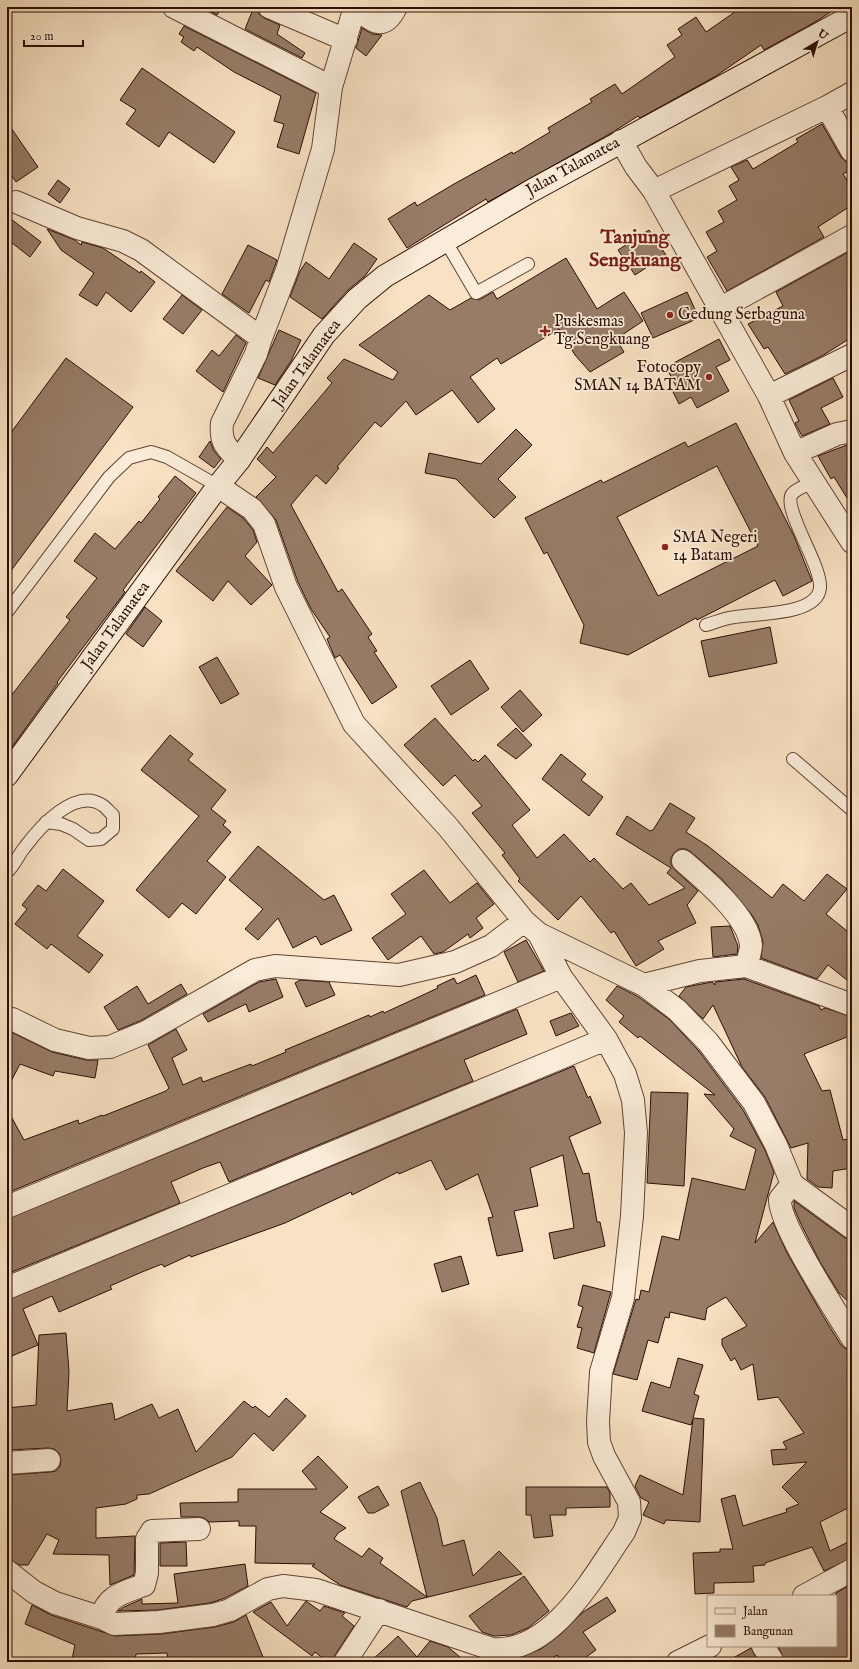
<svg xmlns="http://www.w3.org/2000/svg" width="859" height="1669" viewBox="0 0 859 1669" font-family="'IM FELL English',serif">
<rect width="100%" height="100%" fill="#f8e2c3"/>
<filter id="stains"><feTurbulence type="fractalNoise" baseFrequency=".005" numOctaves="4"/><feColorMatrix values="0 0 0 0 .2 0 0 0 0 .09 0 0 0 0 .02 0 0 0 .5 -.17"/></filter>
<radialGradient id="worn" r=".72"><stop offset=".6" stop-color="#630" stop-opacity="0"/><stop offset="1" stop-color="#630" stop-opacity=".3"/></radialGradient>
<path fill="#977c67" stroke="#2d0e04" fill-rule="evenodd" d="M202,7H222L217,15Z
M254,7H257L259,14L264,18L280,25L277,34L305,53L302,58L245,29Z
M742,7H838L817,21L764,50L761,45L716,76L640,118L638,116L613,132L488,202L486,199L407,248L388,219L415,202L417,206L454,184L512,152L513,154L550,132L548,128L592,102L590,99L615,84L622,94L675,57L667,45L682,35L678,29L696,17L706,32Z
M184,26L316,93L299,154L277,147L284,124L274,121L281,96L234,72L197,47L194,51L181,42L184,37L179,34Z
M362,28L372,34L382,35L366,56L356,48Z
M142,68L235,132L214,163L169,132L159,147L126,124L136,110L120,100Z
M7,122L38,167L16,182L7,169Z
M822,124L841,157L846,162L852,163V169L843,174L852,188V205L818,227L824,237L727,291L707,257L717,251L706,232L724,222L718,211L737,200L729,186L739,180L731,167L747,160L753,169L798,142L796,139Z
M58,180L70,189L60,203L48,194Z
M7,216L41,242L30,257L7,239Z
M47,229L75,240L81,245L82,242L103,248L140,273L141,271L155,282L131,312L106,292L97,306L79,295L94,273L61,250Z
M649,230L666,255L635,275L618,250Z
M354,243L377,259L365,276L348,290L322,319L290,297L300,271L306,262L329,279Z
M248,245L277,260L269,282L266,280L249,313L222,294Z
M852,250V337L822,356L785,374L768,347L764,349L748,324L783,306L776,292Z
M566,258L597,309L624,292L643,321L616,339L624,352L590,372L575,355L559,329L501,364L497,358L470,377L495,409L478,423L452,390L416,415L406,401L381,427L375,422L337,467L339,468L326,484L316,475L291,505L338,592L342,589L372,634L368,637L377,651L374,652L397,687L372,704L340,655L335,658L327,639L330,637L311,609L298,582L276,520L256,497L276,477L257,459L267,447L273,453L332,383L327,378L344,359L393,380L398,372L359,345L429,295L450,310L471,298L479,300L493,292L497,299Z
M687,292L699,318L653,338L641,313Z
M182,295L202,310L183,334L163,319Z
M279,330L301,340L291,361L275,385L258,378Z
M236,335L246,343L223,392L196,371L212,350L219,356Z
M719,339L730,360L716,367L729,391L697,408L691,397L679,404L672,390L677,388L666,367Z
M66,358L133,407L7,576V438Z
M833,378L843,397L821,408L830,424L802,436L795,423L799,421L789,400Z
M736,423L794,536L812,581L783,596L775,580L697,620L696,618L628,655L580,643L584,625L547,552L544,554L525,518L601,480L603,483L685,442L688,447ZM717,466L758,546L658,596L617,517Z
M516,429L532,445L498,479L516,497L494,518L456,479L425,473L429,453L481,464Z
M210,441L214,451L221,459L214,468L199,457Z
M847,445L852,454V506L834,477L831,479L818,456Z
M175,476L196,493L123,590L125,592L57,682L58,683L7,754V701L70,620L66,617L97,578L74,561L95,533L115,549L139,521L141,523L160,499L158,497Z
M227,507L243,518L253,530L257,542L245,556L272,585L251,605L228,581L213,601L176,571Z
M145,607L162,621L143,647L126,634Z
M770,627L777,663L709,677L701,641Z
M217,657L239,694L221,704L199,667Z
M470,660L489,689L451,715L431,686Z
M520,690L542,715L523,732L501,707Z
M435,718L473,761L475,759L478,762L485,755L530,810L512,825L537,858L564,834L590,862L594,858L623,889L631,883L649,905L685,888L667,873L671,868L616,834L627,816L650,831L653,830L670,803L695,818L686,832L708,846L772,898L783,884L804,901L827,874L847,889L826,914L852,935V984L828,965L817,979L761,958L763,942L758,925L752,915L722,879L691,852L686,849H679L674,853L671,858V865L675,870L698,891L687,905L696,923L658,941L664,949L636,966L614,931L611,933L581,896L558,920L518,881L520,879L502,855L505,853L472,813L482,806L455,775L443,786L404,745Z
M516,728L532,745L516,759L497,745Z
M170,735L193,754L188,760L226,790L211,809L226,821L223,825L231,832L207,861L226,877L196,914L182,903L169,918L136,890L199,816L141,770Z
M561,754L586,774L581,780L603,797L589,816L542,779Z
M258,846L324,900L334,895L352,930L321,945L316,936L293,948L278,918L258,940L245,929L263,909L229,880Z
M63,869L104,901L77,936L103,955L89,973L51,944L47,949L15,924L27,909L22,905L38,885L46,891Z
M424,870L450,903L477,883L494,904L476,918L483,928L470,938L468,934L443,952L434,954L421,936L388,960L372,938L406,914L391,894Z
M730,926L738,946L737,954L713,957L711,927Z
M526,940L544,971L518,982L504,952Z
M476,975L485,995L7,1193V1109L24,1140L78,1120L79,1124L102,1115L103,1116L166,1091L169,1088L148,1045L176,1029L187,1050L172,1058L183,1085L201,1077L203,1082L251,1064L252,1066L286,1052L285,1050L369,1015L370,1017L383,1011L384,1013L438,988L437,986L454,978L457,984Z
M276,979L283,997L249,1012L246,1004L208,1022L203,1014L259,982Z
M744,979L819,1006L821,1010L825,1008L852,1017V1035L804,1054L822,1091L830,1090L843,1140L852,1138V1168L833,1171L832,1188L818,1187L807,1179L808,1143L791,1148L765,1097L742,1067L713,1005L703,1019L679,996L686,987L712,982L715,985V982Z
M300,980L329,982L335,995L306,1007L295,983Z
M181,984L187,994L140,1021L118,1030L104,1007L137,986L148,1004Z
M617,986L637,996L669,1019L698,1050L743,1110L765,1150L774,1172L755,1243L773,1222L787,1253L823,1316L841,1345L846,1349L852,1350V1506L820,1522L830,1551L852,1540V1558L824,1571L812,1547L765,1563V1565L753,1566L754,1582L714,1583V1593L695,1594L693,1553L720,1552V1549H733L721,1499L735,1495L743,1526L787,1512L786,1509L799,1504L782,1487L807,1462L773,1465L771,1450L787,1449L783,1442L804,1433L778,1397L758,1400L753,1364L741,1370L735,1358L731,1361L722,1345V1339L747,1326L726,1297L707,1308L705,1320L670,1312L669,1318L665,1317L658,1343L648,1340L637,1380L613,1374L636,1299L639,1300L641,1290L649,1292L662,1236L679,1240L692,1178L745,1190L756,1149L730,1136L734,1129L704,1094L715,1095L640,1036L638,1038L619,1022L624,1016L606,1000Z
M517,1009L527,1034L464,1060L473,1081L229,1182L220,1162L203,1168L171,1182L180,1203L7,1274V1219Z
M571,1013L579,1026L556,1036L550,1021Z
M7,1030L52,1052L86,1060H98L95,1078L55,1071L53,1076L20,1064L7,1089Z
M574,1066L588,1098L590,1096L601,1123L569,1137L583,1174L589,1173L597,1222H600L605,1246L554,1259L549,1233L574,1228L563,1155L530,1168L538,1206L514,1211L523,1251L497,1256L488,1218L493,1217L478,1174L446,1190L431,1160L399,1174L398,1172L352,1195L351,1192L285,1223L191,1257L190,1255L164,1267L162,1264L142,1272L110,1286L112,1289L59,1312L52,1296L23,1309L38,1345L7,1358V1300Z
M651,1092L688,1093L684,1186L647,1183Z
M794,1201L845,1238L852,1240V1305L839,1293L820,1262L800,1222L794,1208Z
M461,1256L469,1284L442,1292L434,1264Z
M583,1285L611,1292L594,1353L577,1348L582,1328L577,1327L583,1307L578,1305Z
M66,1333L69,1371L67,1411L112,1403L115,1420L152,1404L159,1418L178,1409L196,1452L244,1401L253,1408L255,1406L269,1417L286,1398L306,1416L273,1451L254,1433L232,1457L149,1494L137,1495V1499L126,1504L96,1508V1538L135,1536L134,1575L110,1585L109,1555L53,1554L59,1540L47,1534L28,1565H20L7,1559V1475L50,1472L56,1471L60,1466L61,1460L59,1453L54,1449L48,1448L7,1450V1408L36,1405L39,1335Z
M678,1358L703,1365L694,1394L699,1396L693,1418L704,1419L700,1522L666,1520L664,1524L643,1515L649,1502L641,1498L635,1486L640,1475L683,1495L693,1419L691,1425L642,1411L651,1382L670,1388Z
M318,1456L348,1487L320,1512L346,1528L338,1533L334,1539L362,1557L369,1548L383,1558L380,1563L427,1597L401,1491L420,1482L437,1518L443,1546L464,1540L473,1576L499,1551L522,1574L412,1601L407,1607L340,1585L312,1566L315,1564L255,1563L256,1526H239V1521L209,1522L204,1518L199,1517H181L180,1503L238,1502V1489H317L302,1471Z
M378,1486L389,1505L374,1513H368L358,1497Z
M526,1487H607L610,1493V1507L566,1508V1515H550L553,1536L534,1538L531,1515H526Z
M186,1542L187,1566H160V1543Z
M245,1564L248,1586L225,1598L210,1603L158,1610L118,1611L124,1607L142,1599V1604L178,1603L174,1574Z
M524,1576L549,1611L528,1628L511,1635L494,1636L482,1632L469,1616Z
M852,1584V1662H785L778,1646H836V1593Z
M607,1597L616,1611L583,1632L596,1650L579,1662H562L557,1655L546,1662H513L512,1660L541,1649L561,1634L583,1612Z
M306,1601L320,1611L324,1606L345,1613L342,1616L354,1626L335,1655L333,1662H328L315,1652L312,1656L253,1612L271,1602L287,1626Z
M32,1605L51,1615L115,1636L161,1634L215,1627L234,1622L246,1615L265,1662H168L167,1653L136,1654L135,1661L111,1658V1662H92L72,1659L75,1645L25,1624Z
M398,1636L417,1657L430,1641L448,1647L466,1662H370Z
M751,1648L758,1662H726Z"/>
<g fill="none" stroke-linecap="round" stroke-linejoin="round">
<defs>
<path id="lane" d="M445,240L476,293L528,264
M7,612L109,477L129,458L151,452L167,457L218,486
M706,625C716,622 725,618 735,617C755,613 817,616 820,588C822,565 782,509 792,494C797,488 807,485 814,483
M793,759L852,810
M7,872C15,865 18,855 25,847C39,828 75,787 102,805C106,807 109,812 113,815V829L101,839L89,840L73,829L61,824L46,822"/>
<path id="street" d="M174,7L331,87
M269,7L346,40
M356,7C372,21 383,33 396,7
M827,107L852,151
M621,141L636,167L654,191L827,107L852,93
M654,191L769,396L795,453L852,542
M16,202L77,228L123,241L141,250L261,338L287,270L323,149L331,87L355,7
M721,308L852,236
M769,396L852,355
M795,453L837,434L852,431
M239,460C226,447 220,443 222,423L256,354L261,338
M218,486L252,509L264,524L286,587L354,724L448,827L524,921L539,934L644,985L677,1010L708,1042L754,1103L776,1145L792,1184L852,1228
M683,861C704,879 748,916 751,945C751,951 748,960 746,966
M644,985L700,971L746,966L852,1005
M12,1019L55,1040L89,1048L110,1047L146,1032L255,970L275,966L399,975L455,962L491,946L524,921
M792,1184L780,1199C778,1223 837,1313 852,1338
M7,1207L561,977
M7,1288L606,1039
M7,1463L49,1460
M7,1571L34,1592L55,1603L102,1618L114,1624L159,1622L213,1615L230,1610L268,1589L283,1586L316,1590L492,1649C553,1654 594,1575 624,1532L630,1518L629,1502L604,1456L599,1442L598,1421L601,1372L623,1298L632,1216L636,1133L633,1100L625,1074L606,1039L561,977L539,934
M804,1596L852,1570
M102,1618C105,1596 125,1592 144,1585L147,1573V1539L152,1531L199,1529
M763,1646L773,1662
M345,1662L379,1610
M678,1662L710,1646"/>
<path id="secondary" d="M7,775L218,486L239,460L324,335L357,299L385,276L531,191L852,16"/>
</defs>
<use href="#lane" stroke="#604334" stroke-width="14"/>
<use href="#street" stroke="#604334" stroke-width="24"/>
<use href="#secondary" stroke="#2d0e04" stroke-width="24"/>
<use href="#lane" stroke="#faecd8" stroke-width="12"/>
<use href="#street" stroke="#faecd8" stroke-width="22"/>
<use href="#secondary" stroke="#faecd8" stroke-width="22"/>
</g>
<g fill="#8f2418" stroke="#faecd8" stroke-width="1.5">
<circle cx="670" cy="315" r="4"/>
<path d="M543 325h4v4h4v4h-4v4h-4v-4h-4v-4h4z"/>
<circle cx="709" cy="377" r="4"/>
<circle cx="665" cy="547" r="4"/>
</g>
<g text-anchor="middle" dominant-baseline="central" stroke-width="3.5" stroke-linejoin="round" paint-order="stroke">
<g font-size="16" fill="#2d0e04" stroke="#faecd8">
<text transform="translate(573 167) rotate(-29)">Jalan Talamatea</text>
<text transform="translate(307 364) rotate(-54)">Jalan Talamatea</text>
<text transform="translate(116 626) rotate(-54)">Jalan Talamatea</text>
</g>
<g font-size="16" fill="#2d0e04" stroke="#faecd8" text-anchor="start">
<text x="678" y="315">Gedung Serbaguna</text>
<text x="554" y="322">Puskesmas<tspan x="554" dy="18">Tg.Sengkuang</tspan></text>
<text x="701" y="368" text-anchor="end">Fotocopy<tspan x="701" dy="18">SMAN 14 BATAM</tspan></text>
<text x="673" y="538">SMA Negeri<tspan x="673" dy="18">14 Batam</tspan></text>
</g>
<g font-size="20" font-weight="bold" fill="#7a1f14" stroke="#faecd8">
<text x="635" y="237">Tanjung<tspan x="635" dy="23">Sengkuang</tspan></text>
</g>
</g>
<rect width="859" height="1669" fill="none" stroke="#f8e2c3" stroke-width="24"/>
<rect x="8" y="8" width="843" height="1653" fill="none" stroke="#2d0e04" stroke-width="2"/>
<rect x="12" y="12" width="835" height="1645" fill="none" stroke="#2d0e04"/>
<rect x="707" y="1595" width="130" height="52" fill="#faecd8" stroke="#a89383"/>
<rect x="715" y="1608" width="20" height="6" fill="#faecd8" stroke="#a89383"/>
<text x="743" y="1615" font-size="12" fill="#2d0e04">Jalan</text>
<rect x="715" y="1625" width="20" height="12" fill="#977c67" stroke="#a89383"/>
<text x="743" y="1635" font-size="12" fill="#2d0e04">Bangunan</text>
<g transform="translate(817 42) rotate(38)" stroke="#faecd8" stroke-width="3" paint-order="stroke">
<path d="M0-3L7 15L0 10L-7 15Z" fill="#2d0e04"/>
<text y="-6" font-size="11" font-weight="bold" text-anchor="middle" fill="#2d0e04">U</text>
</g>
<path d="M24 40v6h59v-6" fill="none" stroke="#2d0e04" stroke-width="2"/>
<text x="30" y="40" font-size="12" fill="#2d0e04" stroke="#faecd8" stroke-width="3" paint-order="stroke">20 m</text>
<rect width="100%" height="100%" filter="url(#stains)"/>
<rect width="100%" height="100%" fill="url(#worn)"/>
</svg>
